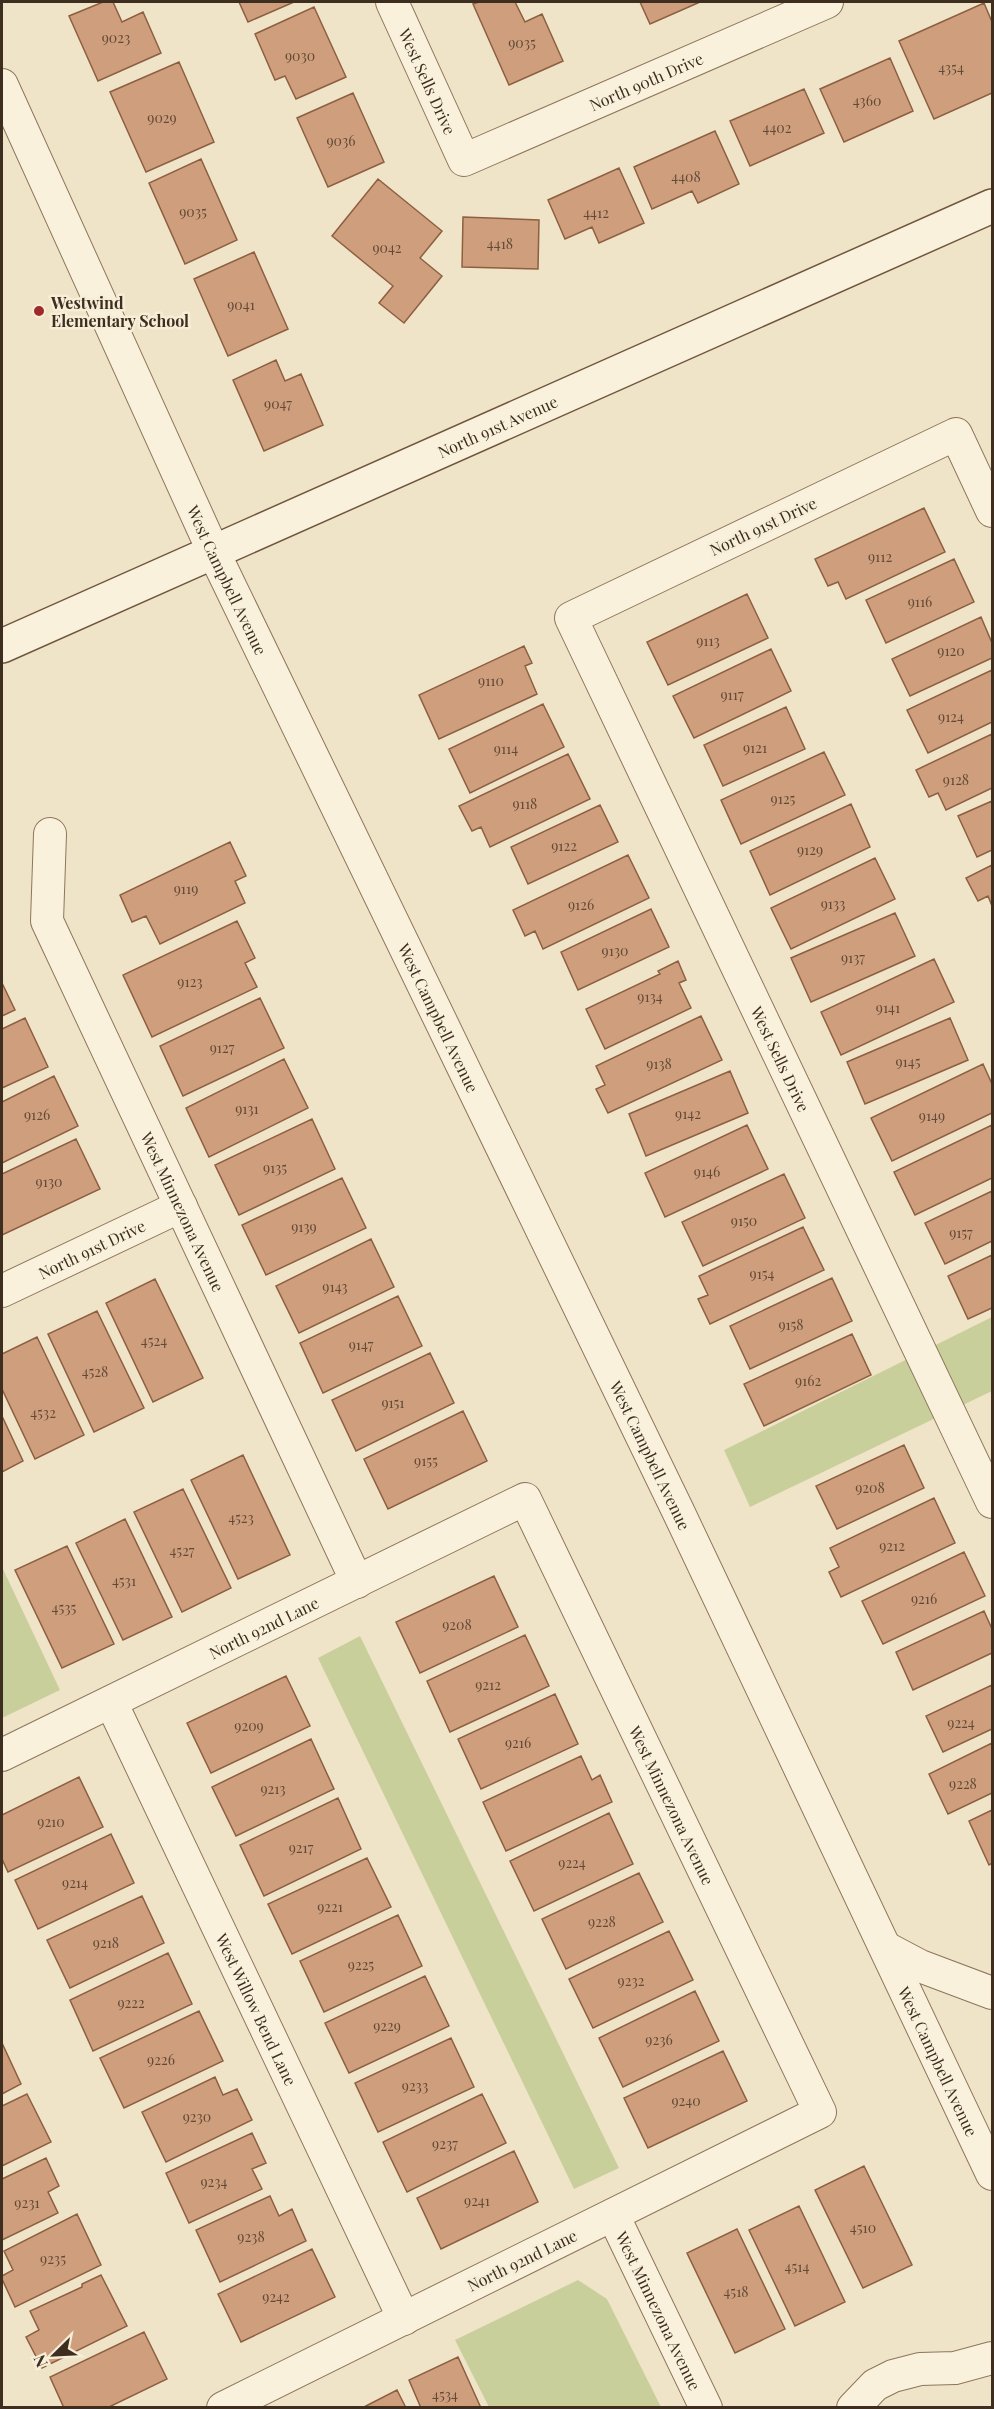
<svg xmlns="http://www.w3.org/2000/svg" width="994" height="2409" viewBox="0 0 994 2409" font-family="'Playfair Display',serif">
<rect width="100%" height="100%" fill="#f0e4c8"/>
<path fill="#c9cf9b" d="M992,1317V1391L750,1507L724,1450Z
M2,1567L60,1690L2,1718Z
M360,1636L619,2168L574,2189L318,1658Z
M578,2280L607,2299L661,2407H489L455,2340Z"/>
<path fill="#cf9f7d" stroke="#8d5f41" stroke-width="1.5" d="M103,2H113L122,22L143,12L161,53L98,81L69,16Z
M239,2H294L248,22Z
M479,2H515L525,22L542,14L563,61L509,85L473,4Z
M640,2H700L650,24Z
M984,3L992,22V93L934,119L899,41Z
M314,7L346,77L296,99L285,76L275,80L255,34Z
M890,58L913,111L844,142L820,89Z
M179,62L214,142L146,172L110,92Z
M804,89L824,133L750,166L730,121Z
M353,93L384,162L328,187L297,118Z
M715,131L739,184L698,203L692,191L652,209L634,167Z
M201,159L237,240L185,264L149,183Z
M619,168L644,223L599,243L592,227L565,239L548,200Z
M378,179L442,231L420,258L442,276L404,323L379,303L393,286L332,236Z
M463,217L539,220L538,269L462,267Z
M254,252L288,329L228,356L194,279Z
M276,360L285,381L301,374L323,425L264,451L233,380Z
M924,508L945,552L846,599L838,582L828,586L815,559Z
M954,559L974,602L886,643L866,600Z
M747,594L768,638L668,685L647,642Z
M981,617L992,643V658L910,696L892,659Z
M524,646L532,663L525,666L537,694L439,739L419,695Z
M771,649L791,691L694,738L673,696Z
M992,670V722L928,753L907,710Z
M543,704L564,747L470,793L449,749Z
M786,707L805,749L723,786L704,745Z
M992,734V788L946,810L938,793L929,797L916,770Z
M824,752L845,795L741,844L721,800Z
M568,754L590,799L490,847L481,827L472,831L459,806Z
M992,801V850L977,857L958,816Z
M851,804L870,847L770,895L750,851Z
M600,805L618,842L528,884L511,847Z
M230,842L246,876L235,881L245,903L160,944L146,916L132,922L120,895Z
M628,855L649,898L543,949L535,931L525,936L513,910Z
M875,858L895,899L791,949L771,908Z
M992,865V906L988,896L978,901L966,878Z
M651,909L669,947L578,990L561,952Z
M895,913L915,956L811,1002L791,958Z
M237,921L255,958L245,963L257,987L152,1037L123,975Z
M934,959L954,1002L841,1055L821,1012Z
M678,961L686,980L679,983L691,1008L605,1049L586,1009L660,974L658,971Z
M2,983L15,1010L2,1016Z
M260,998L284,1048L183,1096L160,1046Z
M701,1016L722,1060L608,1113L596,1089L605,1085L596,1066Z
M25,1018L48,1067L2,1088V1029Z
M950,1018L968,1060L865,1104L847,1062Z
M284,1059L308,1108L209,1157L186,1108Z
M983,1064L992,1084V1113L892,1161L871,1118Z
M730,1071L748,1113L646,1156L629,1114Z
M54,1076L78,1126L2,1163V1102Z
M312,1119L335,1169L239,1215L215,1165Z
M747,1125L768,1169L665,1217L645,1173Z
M992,1125V1178L915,1215L894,1172Z
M76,1139L100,1189L2,1235V1174Z
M784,1174L805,1218L703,1266L682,1222Z
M342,1178L366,1228L266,1275L242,1225Z
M992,1191V1241L945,1264L925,1223Z
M803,1227L824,1270L710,1324L698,1299L708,1295L699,1276Z
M371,1239L394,1287L299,1333L276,1286Z
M992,1255V1308L968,1319L948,1276Z
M832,1278L852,1321L750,1369L730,1326Z
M155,1279L203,1378L153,1402L106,1303Z
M398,1296L422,1346L323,1393L300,1343Z
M97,1311L144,1408L94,1432L48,1334Z
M852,1334L871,1375L764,1426L744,1384Z
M37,1337L84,1435L35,1459L2,1389V1354Z
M430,1353L454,1403L356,1451L332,1400Z
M463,1411L487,1461L388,1509L364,1459Z
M2,1416L23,1461L2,1472Z
M904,1445L924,1488L837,1529L816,1486Z
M243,1455L290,1555L238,1579L191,1480Z
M183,1489L231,1588L182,1612L134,1512Z
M934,1498L955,1543L841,1597L829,1572L839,1567L830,1548Z
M125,1519L172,1617L123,1640L76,1543Z
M67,1546L114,1644L62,1668L15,1570Z
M964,1552L985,1596L883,1644L862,1601Z
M494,1576L518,1627L420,1673L396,1622Z
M984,1611L992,1629V1653L913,1690L896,1652Z
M525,1635L549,1686L450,1732L427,1681Z
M286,1676L310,1726L211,1773L187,1723Z
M992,1685V1729L943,1752L926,1716Z
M555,1694L578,1744L481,1789L458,1739Z
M311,1739L334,1789L236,1836L212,1787Z
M992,1743V1793L948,1814L929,1774Z
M581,1756L592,1780L600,1775L612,1802L506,1851L483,1802Z
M79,1777L103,1827L8,1872L2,1859V1815Z
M338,1798L361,1849L264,1896L240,1845Z
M992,1810V1863L989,1865L969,1821Z
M609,1813L633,1864L534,1911L510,1861Z
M111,1834L134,1883L38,1929L15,1880Z
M367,1858L391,1907L292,1954L268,1904Z
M639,1873L663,1922L566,1969L542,1919Z
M142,1896L164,1943L70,1988L47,1940Z
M398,1915L422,1966L324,2012L300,1961Z
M669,1931L693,1980L593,2028L569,1979Z
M168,1953L192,2004L93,2051L70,2000Z
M425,1976L449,2026L349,2073L325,2023Z
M695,1991L719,2041L623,2087L599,2038Z
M199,2011L223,2061L124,2108L100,2058Z
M451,2038L474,2087L378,2132L355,2083Z
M2,2043L21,2084L2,2094Z
M723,2051L747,2101L648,2148L624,2098Z
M215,2077L223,2095L237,2089L252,2120L166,2162L142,2112Z
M27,2094L51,2142L2,2166V2106Z
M482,2094L506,2143L407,2192L383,2142Z
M252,2133L266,2163L252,2169L262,2189L189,2223L166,2173Z
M514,2151L538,2202L441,2249L417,2198Z
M46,2158L59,2186L48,2192L58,2213L2,2240V2179Z
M864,2166L912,2265L863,2288L815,2190Z
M270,2196L279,2216L292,2209L306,2241L220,2282L196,2230Z
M799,2206L845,2302L795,2326L749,2230Z
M77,2214L101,2265L15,2307L2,2279V2276L13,2270L4,2251Z
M737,2229L785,2329L735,2353L687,2253Z
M312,2249L335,2297L241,2342L218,2294Z
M101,2275L127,2326L42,2368L26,2337L39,2330L30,2311L82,2287V2284Z
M144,2332L167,2379L107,2408H64L50,2377Z
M458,2357L481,2408H421L409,2380Z
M397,2390L406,2408H362Z"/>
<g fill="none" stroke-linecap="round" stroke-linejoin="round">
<defs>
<g id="street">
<path id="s1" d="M392,2L464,160L827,2"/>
<path id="s2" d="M2,85L214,553L678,1511L992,2174"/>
<path id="s3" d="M992,511L956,434L571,618L992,1502"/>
<path id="s4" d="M50,834L47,921L357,1582"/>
<path id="s5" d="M2,1291L181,1206"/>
<path id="s6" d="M111,1702L404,2319"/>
<path id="s7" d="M2,1755L525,1499L820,2112L223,2408"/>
<path d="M886,1948L920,1966L992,1993"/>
<path id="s8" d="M613,2215L706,2408"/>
<path d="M853,2408L875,2385L893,2376L920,2369L955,2368L992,2358"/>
</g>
<g id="secondary">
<path id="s9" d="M2,646L992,206"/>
</g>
</defs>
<use href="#street" stroke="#8d765c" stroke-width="34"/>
<use href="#secondary" stroke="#6f573f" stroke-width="36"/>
<use href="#street" stroke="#faf1dc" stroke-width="32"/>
<use href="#secondary" stroke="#faf1dc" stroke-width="33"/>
</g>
<circle fill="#9e2a2b" stroke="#f7eed8" stroke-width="2" cx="39" cy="311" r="6"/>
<g text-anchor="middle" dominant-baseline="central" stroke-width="5" stroke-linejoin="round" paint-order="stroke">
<g font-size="14" fill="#624a37">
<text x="116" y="37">9023</text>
<text x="522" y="42">9035</text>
<text x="300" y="55">9030</text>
<text x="951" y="67">4354</text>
<text x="867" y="100">4360</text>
<text x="162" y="117">9029</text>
<text x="777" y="127">4402</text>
<text x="341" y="140">9036</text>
<text x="686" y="176">4408</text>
<text x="193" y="211">9035</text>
<text x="596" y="212">4412</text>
<text x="500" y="243">4418</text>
<text x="387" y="247">9042</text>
<text x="241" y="304">9041</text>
<text x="278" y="403">9047</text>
<text x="880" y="556">9112</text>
<text x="920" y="601">9116</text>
<text x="708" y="640">9113</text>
<text x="951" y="650">9120</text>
<text x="491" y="680">9110</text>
<text x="732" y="694">9117</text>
<text x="951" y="716">9124</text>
<text x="755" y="747">9121</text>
<text x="506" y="748">9114</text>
<text x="956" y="779">9128</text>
<text x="783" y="798">9125</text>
<text x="525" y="803">9118</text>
<text x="564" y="845">9122</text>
<text x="810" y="849">9129</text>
<text x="186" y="888">9119</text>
<text x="833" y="903">9133</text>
<text x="581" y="904">9126</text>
<text x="615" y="950">9130</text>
<text x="853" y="957">9137</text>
<text x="190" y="981">9123</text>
<text x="650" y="996">9134</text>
<text x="888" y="1007">9141</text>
<text x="222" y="1047">9127</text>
<text x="908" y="1061">9145</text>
<text x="659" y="1063">9138</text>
<text x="247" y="1108">9131</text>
<text x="688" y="1113">9142</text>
<text x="37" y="1114">9126</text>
<text x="932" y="1115">9149</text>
<text x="275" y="1167">9135</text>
<text x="707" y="1171">9146</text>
<text x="49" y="1181">9130</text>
<text x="744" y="1220">9150</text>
<text x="304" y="1226">9139</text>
<text x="961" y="1232">9157</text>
<text x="762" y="1273">9154</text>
<text x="335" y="1286">9143</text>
<text x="791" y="1324">9158</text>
<text x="154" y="1340">4524</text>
<text x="361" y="1344">9147</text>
<text x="95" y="1371">4528</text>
<text x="808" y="1380">9162</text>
<text x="393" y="1402">9151</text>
<text x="43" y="1412">4532</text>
<text x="426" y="1460">9155</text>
<text x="870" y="1487">9208</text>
<text x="241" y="1517">4523</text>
<text x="892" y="1545">9212</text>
<text x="182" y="1550">4527</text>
<text x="124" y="1580">4531</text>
<text x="924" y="1598">9216</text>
<text x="64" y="1607">4535</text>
<text x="457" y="1624">9208</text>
<text x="488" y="1684">9212</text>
<text x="961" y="1722">9224</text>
<text x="249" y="1725">9209</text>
<text x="518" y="1742">9216</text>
<text x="963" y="1783">9228</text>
<text x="273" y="1788">9213</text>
<text x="51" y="1821">9210</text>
<text x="301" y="1847">9217</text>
<text x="572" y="1862">9224</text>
<text x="75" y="1882">9214</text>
<text x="330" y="1906">9221</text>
<text x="602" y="1921">9228</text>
<text x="106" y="1942">9218</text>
<text x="361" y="1964">9225</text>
<text x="631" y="1980">9232</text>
<text x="131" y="2002">9222</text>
<text x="387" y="2025">9229</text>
<text x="659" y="2039">9236</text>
<text x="161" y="2059">9226</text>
<text x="415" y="2085">9233</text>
<text x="686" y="2100">9240</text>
<text x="197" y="2116">9230</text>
<text x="445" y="2143">9237</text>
<text x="214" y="2181">9234</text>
<text x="477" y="2200">9241</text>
<text x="27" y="2202">9231</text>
<text x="863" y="2227">4510</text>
<text x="251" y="2236">9238</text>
<text x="53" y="2258">9235</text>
<text x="797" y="2266">4514</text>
<text x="736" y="2291">4518</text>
<text x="276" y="2296">9242</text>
<text x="445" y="2394">4534</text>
</g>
<g font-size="16" fill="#3d2e20" stroke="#f7eed8">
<text stroke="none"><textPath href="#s1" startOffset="87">West Sells Drive</textPath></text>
<text stroke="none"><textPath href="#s1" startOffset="372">North 90th Drive</textPath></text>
<text stroke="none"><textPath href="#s9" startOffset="542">North 91st Avenue</textPath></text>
<text transform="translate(763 526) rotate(-25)">North 91st Drive</text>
<text stroke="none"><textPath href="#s2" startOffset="544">West Campbell Avenue</textPath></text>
<text stroke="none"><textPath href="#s2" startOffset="1030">West Campbell Avenue</textPath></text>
<text stroke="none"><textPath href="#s3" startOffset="1000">West Sells Drive</textPath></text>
<text stroke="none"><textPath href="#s4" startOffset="408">West Minnezona Avenue</textPath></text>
<text stroke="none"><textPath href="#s5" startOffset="99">North 91st Drive</textPath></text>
<text stroke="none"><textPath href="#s2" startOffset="1516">West Campbell Avenue</textPath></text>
<text stroke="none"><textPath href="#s7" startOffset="291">North 92nd Lane</textPath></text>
<text stroke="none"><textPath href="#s7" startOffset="922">West Minnezona Avenue</textPath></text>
<text stroke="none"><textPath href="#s6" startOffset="340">West Willow Bend Lane</textPath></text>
<text stroke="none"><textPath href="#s2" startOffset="2187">West Campbell Avenue</textPath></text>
<text transform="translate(522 2260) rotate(-26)">North 92nd Lane</text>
<text stroke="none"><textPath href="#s8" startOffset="106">West Minnezona Avenue</textPath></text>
</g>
<g font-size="16" font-weight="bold" fill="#3d2e20" stroke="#f7eed8" text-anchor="start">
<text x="51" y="302">Westwind<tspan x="51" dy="18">Elementary School</tspan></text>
</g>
</g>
<rect width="994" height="2409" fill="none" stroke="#3d2e20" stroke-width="6"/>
<g transform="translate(54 2355) rotate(246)" stroke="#f7eed8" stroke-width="4.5" paint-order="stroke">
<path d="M0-4.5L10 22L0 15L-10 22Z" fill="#3d2e20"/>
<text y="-9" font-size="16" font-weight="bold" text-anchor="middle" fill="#3d2e20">N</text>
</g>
</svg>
